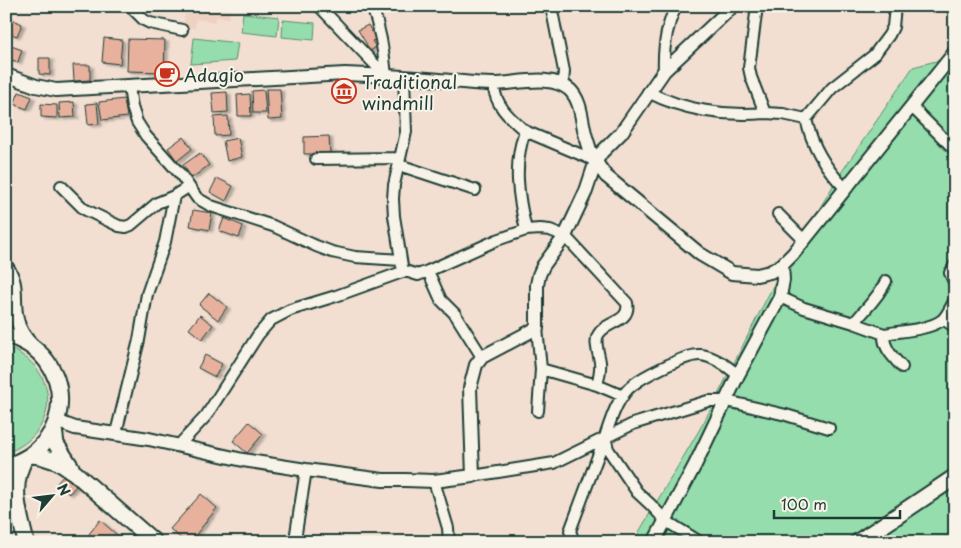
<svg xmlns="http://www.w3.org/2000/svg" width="961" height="548" viewBox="0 0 961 548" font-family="'Playpen Sans',sans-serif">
<defs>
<filter id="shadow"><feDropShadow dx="3.5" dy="2" stdDeviation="1" flood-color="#0004"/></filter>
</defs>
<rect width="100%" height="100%" fill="#f2dfd2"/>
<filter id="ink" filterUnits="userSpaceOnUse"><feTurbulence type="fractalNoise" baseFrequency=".02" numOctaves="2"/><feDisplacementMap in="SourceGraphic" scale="10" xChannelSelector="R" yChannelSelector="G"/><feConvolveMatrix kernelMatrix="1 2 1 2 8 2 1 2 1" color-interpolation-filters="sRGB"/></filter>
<g filter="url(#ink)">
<path fill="#efd1c2" d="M186,6L201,8L202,6L231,7L229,18L216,17L215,22L196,19L195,28L183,27Z"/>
<path fill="#95ddac" stroke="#5a8d70" d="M243,13L279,17L277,36L241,32Z
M283,20L315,23L314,40L282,37Z
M194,38L238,43L235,61L191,64Z
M955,56V542H633L704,422L774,284L839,176L913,67Z
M6,347C61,367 62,433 6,453Z"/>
<path fill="#e7b19d" stroke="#1f3d34" filter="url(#shadow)" d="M7,17L22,24L17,36L6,32Z
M368,25L376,39L372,41L376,47L367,53L362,48L367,45L358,30Z
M104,38L122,40L120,64L102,62Z
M128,39L165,40L164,72L127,71Z
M6,44L22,50L18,62L6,58Z
M39,58H50V75L39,74Z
M73,65H90V80L74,81Z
M266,89H280L282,119L268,120Z
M264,90L266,113H253L252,91Z
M19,92L32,97L27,109L14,104Z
M227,92L228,112L214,113L212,93Z
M250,94L251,116H238L237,95Z
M124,99L127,117L102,120L99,102Z
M74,102L75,117L60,118L59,103Z
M97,103L99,124L88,125L86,104Z
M41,104L57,105V118L41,117Z
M228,116L229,135L215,136L214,117Z
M329,136L330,154H304V137Z
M183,137L192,149L177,161L168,148Z
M238,138L242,157L227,161L223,141Z
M200,153L209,165L192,178L183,165Z
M217,178L233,186L226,201L210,192Z
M193,210L212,213L209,230L190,226Z
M224,218L243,226L239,238L219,231Z
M209,293L227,307L218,320L199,305Z
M200,315L213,325L202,339L189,329Z
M205,355L222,364L215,377L198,368Z
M249,422L263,434L247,453L233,441Z
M64,475L76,486L69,494L57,483Z
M201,494L217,508L190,542H185L170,529Z
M100,520L125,542H98L89,534Z"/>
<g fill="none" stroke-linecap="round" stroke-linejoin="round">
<defs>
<path id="minor" d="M130,6L144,20L150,23L182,30
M319,6L386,76
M372,6C380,29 384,51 386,76
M551,6L564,71L563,84
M664,71C663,48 666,27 676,6
M493,84C496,107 509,117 525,131C513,164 518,196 526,230
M129,87L132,107L137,122L146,136L181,175L197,198L211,206L273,226L316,246L332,252L355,257L401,260
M648,92C683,110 726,117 765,113L751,77L749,68L757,6
M911,106L955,150
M765,113L783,114L806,119C812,146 826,169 845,188
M806,119L832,88L874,55L889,35L893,27L895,6
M525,131L596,161
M316,159L400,158
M399,165L475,190
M61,186L84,209L119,226L126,227L131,225L157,203L174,196L188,187
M778,214L804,240
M955,265L950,273L955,284
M402,266L394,216L393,199L394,185L406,132L404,77
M428,271L497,240L526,230L540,229L550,230L565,236L627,303C631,323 605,321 598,335C594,342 599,354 600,362C601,370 599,377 597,385L623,396
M780,297L804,308L854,323C865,309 879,297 886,281
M943,319L955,327
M854,323L884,334
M537,328L541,369L597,385
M902,367C893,357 883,348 884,334C900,331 929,330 942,320C947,316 951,306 955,300
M538,411L541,369
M116,433L139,340L147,294L165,242L174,196
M605,437C611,419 618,395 634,384C644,376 656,371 668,365C678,361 690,354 701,355C715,357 727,366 738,375
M179,445L206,416L258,335L271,320L290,310L336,296L405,271L418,275L428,271L441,300L455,314L482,357
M473,476L554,463L633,424L708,401H727L786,415L829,428
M434,481L448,528L449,542
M296,542V533L306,470
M577,542L573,539L570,531L605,437L608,449L637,492L651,505L666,521L700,542"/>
<path id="tertiary" d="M6,75L36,86L56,90L345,74C377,75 408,77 440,80C457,81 475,84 493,84C516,84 552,73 570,90C583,103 581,124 587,140C590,153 598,166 606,176L700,254L732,273L757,275L770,272L782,265L793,254L955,52
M6,266C20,285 12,299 17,319C19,330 25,338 33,346
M56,421L75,428L149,439L243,460L306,470L383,480H405L434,481L473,476L470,388L476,365L482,357L537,328V285L539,275L543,266L565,236L586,191L596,161L602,152L621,133L664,71L733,6
M654,542L695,465L738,375L780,297L783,280L782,265"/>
<path id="secondary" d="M6,335C78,354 77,447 6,466
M54,429L56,444L71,467
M32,455L40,456L58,462L75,473L154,542
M24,460C10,488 19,513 26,542
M858,542L955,477"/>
</defs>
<use href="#minor" stroke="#1f3d34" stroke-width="14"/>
<use href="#tertiary" stroke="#1f3d34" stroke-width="16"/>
<use href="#secondary" stroke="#1f3d34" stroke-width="19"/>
<use href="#minor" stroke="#f7f3e8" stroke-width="10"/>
<use href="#tertiary" stroke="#f7f3e8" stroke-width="12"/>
<use href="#secondary" stroke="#f7f3e8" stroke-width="15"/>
</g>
</g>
<defs>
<symbol id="cafe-ring" viewBox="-11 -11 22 22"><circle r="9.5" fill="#f7f3e8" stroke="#c8321e" stroke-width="1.5"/><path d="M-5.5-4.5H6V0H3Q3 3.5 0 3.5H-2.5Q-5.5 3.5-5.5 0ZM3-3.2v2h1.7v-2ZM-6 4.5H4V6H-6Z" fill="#c8321e"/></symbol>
<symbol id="museum-ring" viewBox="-11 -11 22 22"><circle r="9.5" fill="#f7f3e8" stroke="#c8321e" stroke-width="1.5"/><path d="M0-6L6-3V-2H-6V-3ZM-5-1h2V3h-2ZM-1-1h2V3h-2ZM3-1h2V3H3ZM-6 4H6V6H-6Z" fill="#c8321e"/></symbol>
</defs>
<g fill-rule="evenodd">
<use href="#cafe-ring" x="153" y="60" width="28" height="28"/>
<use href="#museum-ring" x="330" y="77" width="28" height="28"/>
</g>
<g text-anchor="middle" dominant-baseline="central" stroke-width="4" stroke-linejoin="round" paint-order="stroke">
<g font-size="18" fill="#1f3d34" stroke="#f7f3e8" text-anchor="start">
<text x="184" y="74">Adagio</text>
<text x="362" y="81">Traditional<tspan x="362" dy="21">windmill</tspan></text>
</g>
</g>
<rect width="961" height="548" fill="none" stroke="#f7f3e8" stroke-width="25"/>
<rect x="12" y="12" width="936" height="523" fill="none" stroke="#1f3d34" stroke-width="2" filter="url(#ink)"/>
<g transform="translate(52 496) rotate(62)" stroke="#f7f3e8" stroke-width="4" paint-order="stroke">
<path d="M0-4L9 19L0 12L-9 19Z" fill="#1f3d34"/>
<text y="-8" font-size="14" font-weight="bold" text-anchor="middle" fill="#1f3d34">N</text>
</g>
<path d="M774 510v8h126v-8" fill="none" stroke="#1f3d34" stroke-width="2.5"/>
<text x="781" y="510" font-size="15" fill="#1f3d34" stroke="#f7f3e8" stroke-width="4" paint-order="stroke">100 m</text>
</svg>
